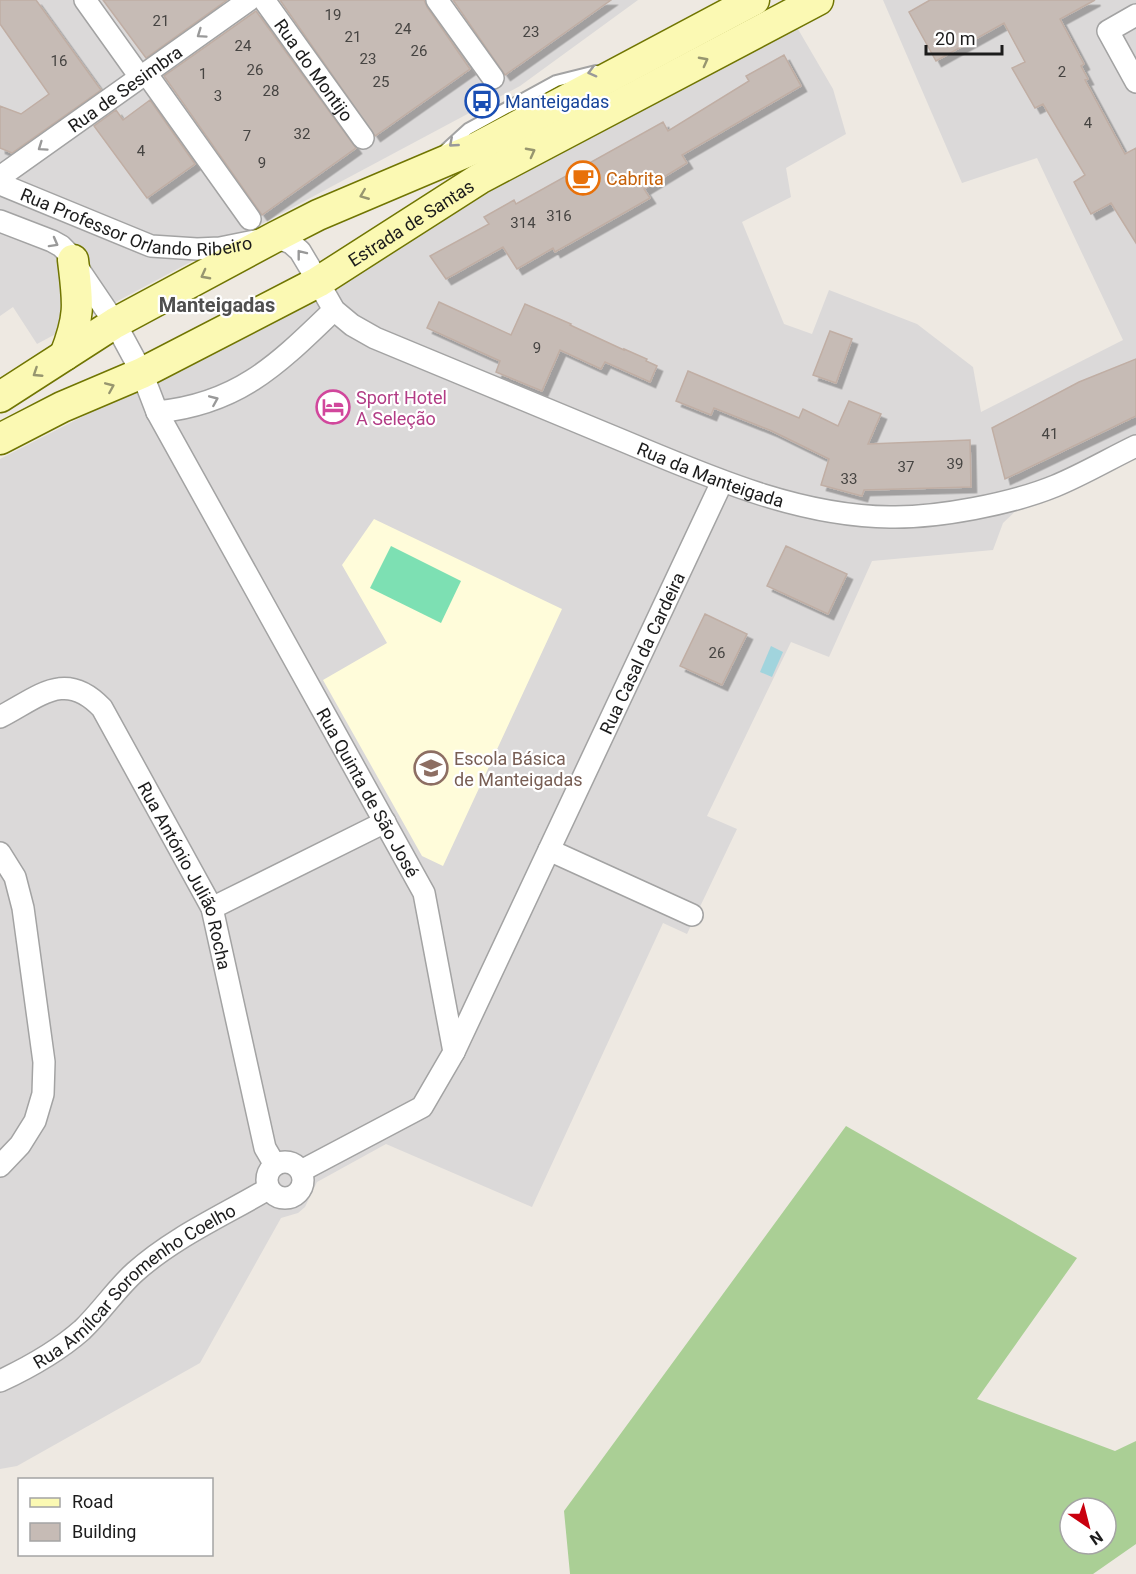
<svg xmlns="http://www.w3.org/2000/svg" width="1136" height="1574" viewBox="0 0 1136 1574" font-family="Roboto,sans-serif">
<defs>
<filter id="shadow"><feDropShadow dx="5.5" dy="5.5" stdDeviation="0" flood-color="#0004"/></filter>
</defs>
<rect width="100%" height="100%" fill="#eee9e2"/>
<path fill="#dbd9d9" d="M0,0H638L520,86L37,344L13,307L0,316Z
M883,0H1136V434L1050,478L1003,523L993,550L872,561L829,657L791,642L707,816L737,829L687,934L663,923L532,1207L386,1144L317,1182L305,1207L298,1213L281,1218L200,1363L17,1466L0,1469V459L321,294L487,190L795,24L833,89L846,134L786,168L791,197L742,222L784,324L812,334L829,290L917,324L973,367L981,412L1123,340L1037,158L962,183Z"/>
<path fill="#fffcda" d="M374,519L562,609L443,866L422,856L323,680L387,643L342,565Z"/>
<path fill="#aacf95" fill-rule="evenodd" d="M846,1126L1077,1258L977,1399L1115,1451L1136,1441V1544L1093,1574H570L564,1511ZM1070,1508H1106V1544H1070Z"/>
<path fill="#7de0b3" d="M391,546L461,581L441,623L370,588Z"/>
<path fill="#a1d4dd" d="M771,646L783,652L772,677L760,672Z"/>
<path fill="#c6bbb5" stroke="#c0aea4" stroke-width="1.5" filter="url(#shadow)" d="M0,0H36L101,90L12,153L0,148V106L21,114L49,94L0,24Z
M103,0H227L146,58Z
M280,0H424L427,7L470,69L375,136Z
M453,0H611L505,75Z
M930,0H1095L1060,19L1084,64L1081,66L1088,79L1085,80L1125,154L1136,148V243L1111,203L1091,214L1074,182L1085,175L1043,104L1035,108L1012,68L1025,62L1004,23L936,61L909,12Z
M256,11L356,148L262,215L164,76Z
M784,55L801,86L682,155L687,163L644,189L650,198L622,214L555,252L553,248L517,269L503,247L446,279L430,256L489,224L484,217L514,200L516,204L663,122L668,131L749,81L746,76Z
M150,100L195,164L147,198L94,126L116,110L123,120Z
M439,302L511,335L525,304L571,324L570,325L624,350V349L647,359L646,361L657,366L650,382L605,362L601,369L560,350L542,391L496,372L500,361L427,328Z
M830,331L852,339L836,383L813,375Z
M1136,359V416L1005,479L992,428L1079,382Z
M688,371L799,418L803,409L838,426L849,401L881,414L868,444L970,440L971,487L864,490L862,496L821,485L829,459L772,431L714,408L711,415L676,401Z
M786,546L847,574L828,614L767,586Z
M705,614L747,634L722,685L680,666Z"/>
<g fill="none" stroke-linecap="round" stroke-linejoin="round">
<defs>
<path id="service" d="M446,149L468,129L556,81L596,71"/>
<g id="minor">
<path d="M85,0L140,77"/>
<path id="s1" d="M264,0L363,138"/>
<path d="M437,0L493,78"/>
<path d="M1136,15L1108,31L1136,82"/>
<path d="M146,73L250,219"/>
<path id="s2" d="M0,177L249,0"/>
<path id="s3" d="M0,184L151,246L197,249L220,248L275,237L291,243L300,251L309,266L334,310L352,325L375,338C453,370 531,403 609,435C699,472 792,516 890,517C937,518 1011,504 1055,486C1082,475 1109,459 1136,446"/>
<path id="s4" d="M0,221L52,241L61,246L67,252L115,323L142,373L157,412L424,893L454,1052L422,1107L301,1171"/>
<path d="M157,412C239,404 278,364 334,310"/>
<path id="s5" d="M0,717C39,697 65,669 102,708L212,908L265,1148L275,1165"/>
<path d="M549,850L692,915"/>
<path d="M0,853L15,877L23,908L44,1062L43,1094L35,1121L20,1145L0,1166"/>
<path d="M212,908L385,822"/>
<path id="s6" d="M454,1052L722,482"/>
<circle cx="285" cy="1180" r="18"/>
<path id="s7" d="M0,1381C30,1367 57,1352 82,1330C101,1312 116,1289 135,1272C174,1237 224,1215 268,1189"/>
</g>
<g id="secondary">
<path d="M65,355C81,314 78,302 73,260"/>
<path d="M0,397L115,323L275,237L318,215L476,148L754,0"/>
<path id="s8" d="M0,439L62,407L142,373L318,282L479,179L818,0"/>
</g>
</defs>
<use href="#service" stroke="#a3a3a3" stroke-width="14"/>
<use href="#minor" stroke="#a3a3a3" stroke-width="24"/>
<use href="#secondary" stroke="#707502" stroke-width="33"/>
<use href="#service" stroke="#fff" stroke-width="10"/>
<use href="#minor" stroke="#fff" stroke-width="21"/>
<use href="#secondary" stroke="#fbf9b3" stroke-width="30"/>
</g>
<defs><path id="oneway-chevron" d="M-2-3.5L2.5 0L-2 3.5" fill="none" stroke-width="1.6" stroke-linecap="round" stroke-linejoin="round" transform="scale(1.5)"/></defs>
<g stroke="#999">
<use href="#oneway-chevron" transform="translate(201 34) rotate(145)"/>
<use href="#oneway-chevron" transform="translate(592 72) rotate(165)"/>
<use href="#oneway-chevron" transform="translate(453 143) rotate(139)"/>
<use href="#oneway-chevron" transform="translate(42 147) rotate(145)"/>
<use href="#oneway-chevron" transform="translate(54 243) rotate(29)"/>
<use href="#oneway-chevron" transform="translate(301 254) rotate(-128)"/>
<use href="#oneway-chevron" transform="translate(214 400) rotate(-23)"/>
</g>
<g stroke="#97966f">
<use href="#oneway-chevron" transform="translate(704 61) rotate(-28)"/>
<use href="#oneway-chevron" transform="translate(531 152) rotate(-28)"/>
<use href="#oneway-chevron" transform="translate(364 195) rotate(158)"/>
<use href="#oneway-chevron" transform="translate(205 275) rotate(152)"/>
<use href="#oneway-chevron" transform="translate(37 373) rotate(147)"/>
<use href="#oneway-chevron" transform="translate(110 387) rotate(-23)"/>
</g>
<defs>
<symbol id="bus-ring" viewBox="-11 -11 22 22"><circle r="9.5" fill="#fff" stroke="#1a4fb4" stroke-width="1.5"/><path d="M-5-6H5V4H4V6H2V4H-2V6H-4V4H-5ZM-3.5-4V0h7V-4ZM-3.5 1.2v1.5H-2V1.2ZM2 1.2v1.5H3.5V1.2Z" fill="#1a4fb4"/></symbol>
<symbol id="cafe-ring" viewBox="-11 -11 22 22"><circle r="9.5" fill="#fff" stroke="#e8710a" stroke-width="1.5"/><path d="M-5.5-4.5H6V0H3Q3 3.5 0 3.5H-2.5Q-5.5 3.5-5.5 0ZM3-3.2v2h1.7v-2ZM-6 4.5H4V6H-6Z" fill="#e8710a"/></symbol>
<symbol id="hotel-ring" viewBox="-11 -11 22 22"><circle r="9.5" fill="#fff" stroke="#d1479c" stroke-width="1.5"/><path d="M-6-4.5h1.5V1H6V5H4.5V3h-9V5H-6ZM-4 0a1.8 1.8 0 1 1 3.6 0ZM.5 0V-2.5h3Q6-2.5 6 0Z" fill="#d1479c"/></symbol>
<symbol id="school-ring" viewBox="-11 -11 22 22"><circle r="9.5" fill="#fff" stroke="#8d6e63" stroke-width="1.5"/><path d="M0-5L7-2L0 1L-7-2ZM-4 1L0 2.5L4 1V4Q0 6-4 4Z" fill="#8d6e63"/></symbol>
</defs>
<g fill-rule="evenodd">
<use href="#bus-ring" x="463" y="82" width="38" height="38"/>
<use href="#cafe-ring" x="564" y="159" width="38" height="38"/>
<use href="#hotel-ring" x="314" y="388" width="38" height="38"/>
<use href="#school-ring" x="412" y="749" width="38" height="38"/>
</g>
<g text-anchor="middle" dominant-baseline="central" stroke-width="4.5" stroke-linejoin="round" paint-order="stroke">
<g font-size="15" fill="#464442">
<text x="333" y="15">19</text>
<text x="161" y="21">21</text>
<text x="403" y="29">24</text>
<text x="531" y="32">23</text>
<text x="353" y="37">21</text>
<text x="243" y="46">24</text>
<text x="419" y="51">26</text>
<text x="368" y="59">23</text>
<text x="59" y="61">16</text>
<text x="255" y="70">26</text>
<text x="1062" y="72">2</text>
<text x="203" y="74">1</text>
<text x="381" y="82">25</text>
<text x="271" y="91">28</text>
<text x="218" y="96">3</text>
<text x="1088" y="123">4</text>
<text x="302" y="134">32</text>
<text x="247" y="136">7</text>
<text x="141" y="151">4</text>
<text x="262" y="163">9</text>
<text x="559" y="216">316</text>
<text x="523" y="223">314</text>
<text x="537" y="348">9</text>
<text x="1050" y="434">41</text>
<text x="955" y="464">39</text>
<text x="906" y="467">37</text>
<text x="849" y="479">33</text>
<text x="717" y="653">26</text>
</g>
<g font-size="18" fill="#1c1c1c" stroke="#fff">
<text stroke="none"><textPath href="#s1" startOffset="86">Rua do Montijo</textPath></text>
<text stroke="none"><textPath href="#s2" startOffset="153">Rua de Sesimbra</textPath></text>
<text stroke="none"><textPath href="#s3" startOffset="144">Rua Professor Orlando Ribeiro</textPath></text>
<text stroke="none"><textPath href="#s8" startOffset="465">Estrada de Santas</textPath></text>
<text stroke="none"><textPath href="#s3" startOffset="798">Rua da Manteigada</textPath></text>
<text stroke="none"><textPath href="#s6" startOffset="441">Rua Casal da Cardeira</textPath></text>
<text stroke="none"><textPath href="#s4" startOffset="694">Rua Quinta de São José</textPath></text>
<text stroke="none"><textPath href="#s5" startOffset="303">Rua António Julião Rocha</textPath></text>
<text stroke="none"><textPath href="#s7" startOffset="166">Rua Amílcar Soromenho Coelho</textPath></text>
</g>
<g font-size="18" fill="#164399" stroke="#fff" text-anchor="start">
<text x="505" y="101">Manteigadas</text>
</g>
<g font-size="18" fill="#c56008" stroke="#fff" text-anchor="start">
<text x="606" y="178">Cabrita</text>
</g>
<g font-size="18" fill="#b23c85" stroke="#fff" text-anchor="start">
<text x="356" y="397">Sport Hotel<tspan x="356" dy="21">A Seleção</tspan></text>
</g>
<g font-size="18" fill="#785e54" stroke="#fff" text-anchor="start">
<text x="454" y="758">Escola Básica<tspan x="454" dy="21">de Manteigadas</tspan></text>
</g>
<g font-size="20" font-weight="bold" fill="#4f4f4f" stroke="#fff">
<text x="217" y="305">Manteigadas</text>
</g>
</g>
<rect x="18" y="1478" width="195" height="78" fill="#ffffff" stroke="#a4a4a4" stroke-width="1.5"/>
<rect x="30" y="1498" width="30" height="9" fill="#fbf9b3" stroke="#a4a4a4" stroke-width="1.5"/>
<text x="72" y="1508" font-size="18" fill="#1c1c1c">Road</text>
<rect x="30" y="1523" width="30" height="18" fill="#c6bbb5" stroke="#a4a4a4" stroke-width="1.5"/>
<text x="72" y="1538" font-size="18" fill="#1c1c1c">Building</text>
<g transform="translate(1088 1526) rotate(145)"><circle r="28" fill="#ffffff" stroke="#a4a4a4" stroke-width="1.5"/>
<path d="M0-4.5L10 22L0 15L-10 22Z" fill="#c9000e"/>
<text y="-9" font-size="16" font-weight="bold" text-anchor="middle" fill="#1c1c1c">N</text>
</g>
<path d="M926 45v9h76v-9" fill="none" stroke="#1c1c1c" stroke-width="3"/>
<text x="935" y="45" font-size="18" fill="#1c1c1c" stroke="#ffffff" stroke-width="4.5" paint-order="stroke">20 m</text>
</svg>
